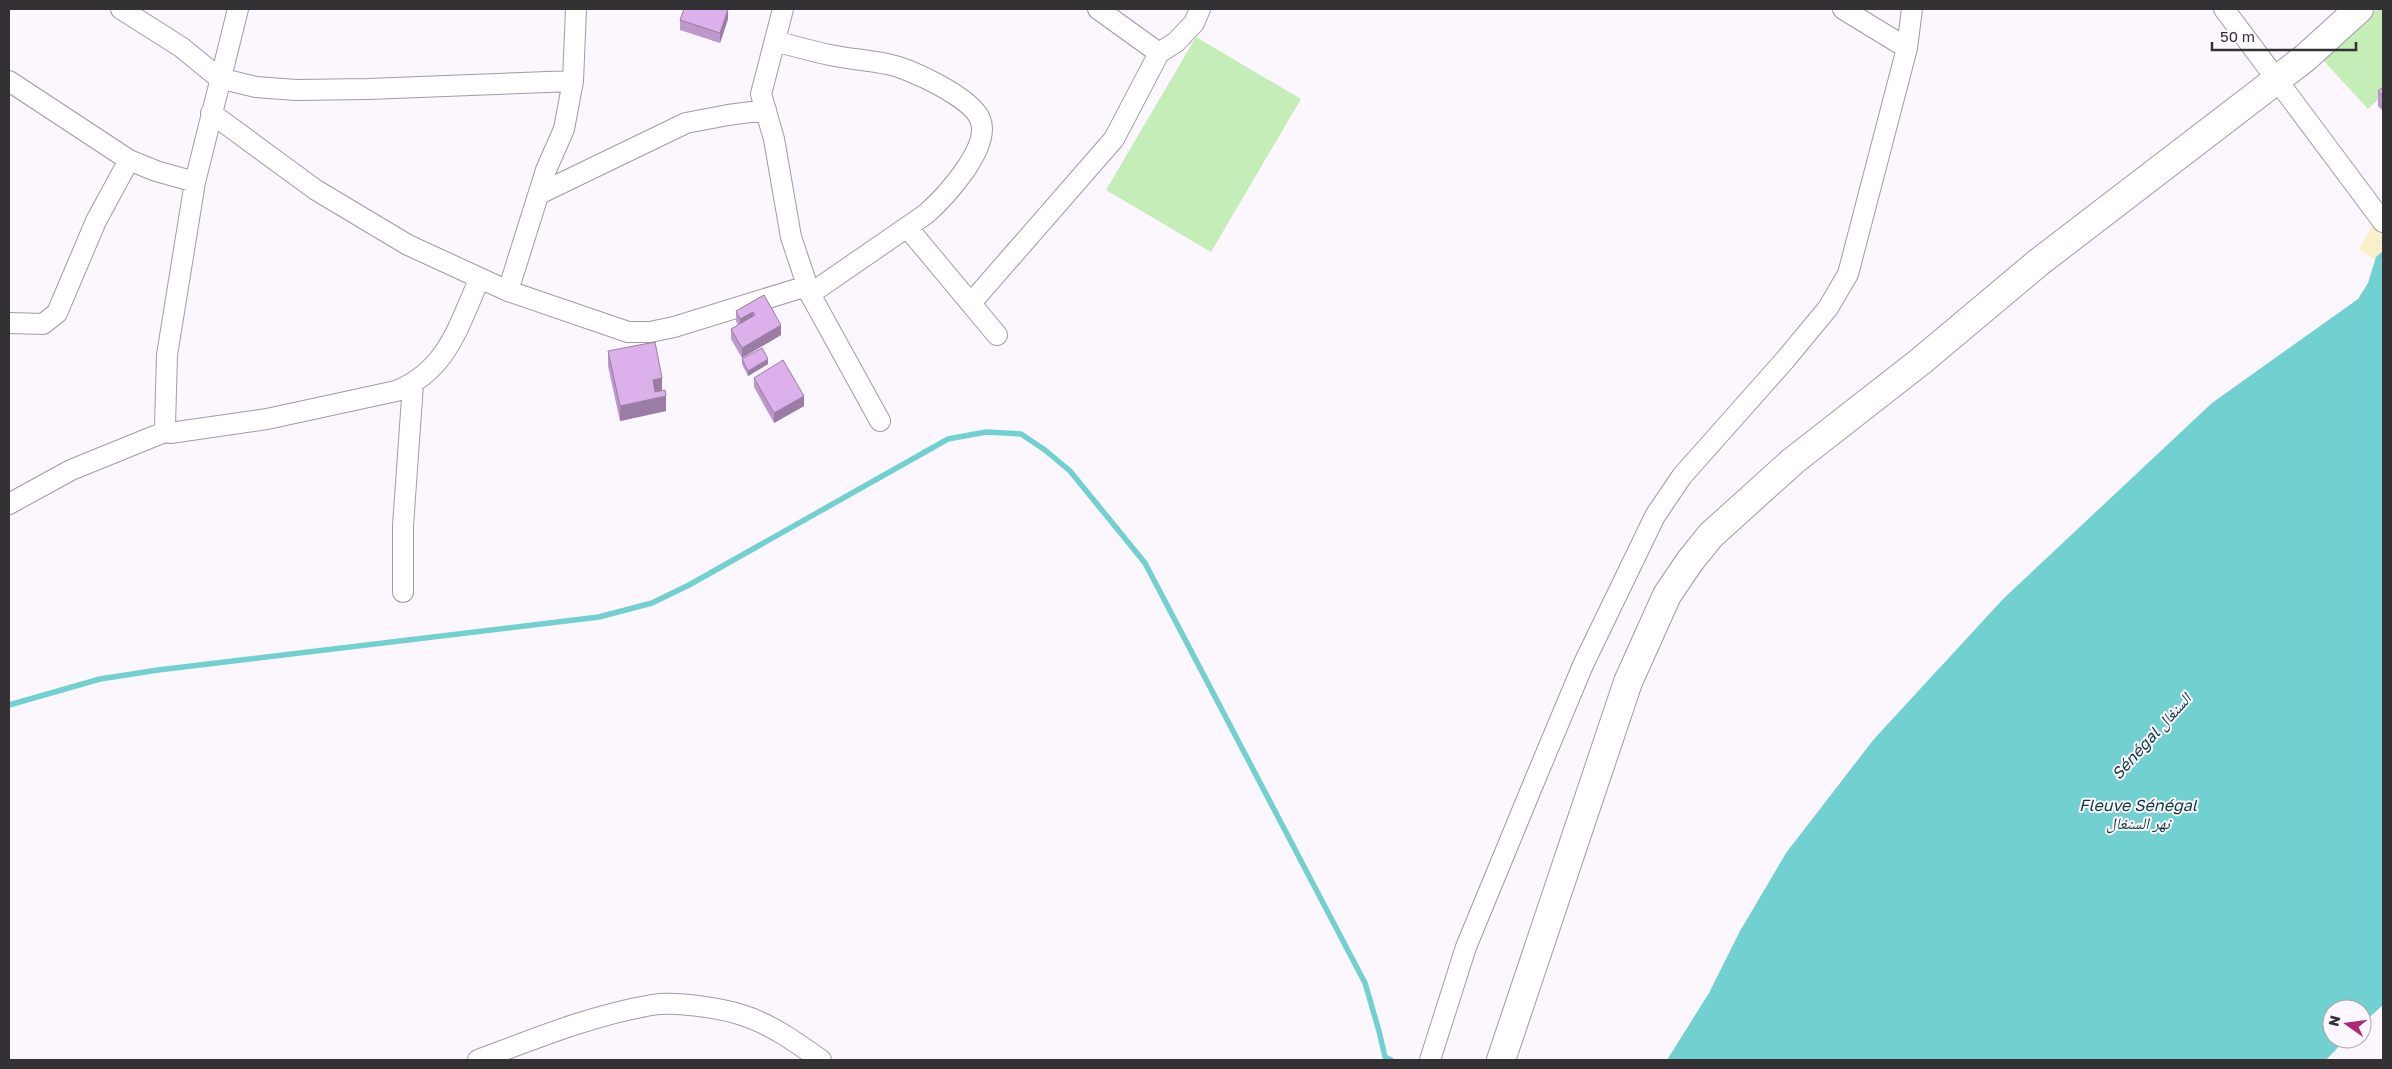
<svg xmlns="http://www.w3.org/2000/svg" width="2392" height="1069" viewBox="0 0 2392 1069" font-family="'Golos Text','Noto Naskh Arabic',sans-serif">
<rect width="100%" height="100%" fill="#fcf6fe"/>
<path fill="#c4edb7" d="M2377,9H2383V95L2368,109L2322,59Z
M1196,37L1301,99L1211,252L1106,190Z"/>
<path fill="#f9efc9" d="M2383,207V264L2359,250Z"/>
<path fill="#71d1d1" d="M2383,251V1005L2362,1024V1009H2332V1039H2346L2326,1060H1667L1709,993L1740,931L1786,853L1874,739L2004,598L2212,403L2358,299L2368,283L2376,257Z"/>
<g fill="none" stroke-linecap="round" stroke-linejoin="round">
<path stroke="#71d1d1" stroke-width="5.5" d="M9,705L100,679L158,670L599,617L652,603L689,585L948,439L986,432L1021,434L1045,450L1070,471L1145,563L1365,983L1379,1031L1385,1057L1391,1060"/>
<defs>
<path id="street" d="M121,9L181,47L219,78L256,87L296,90L368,89L573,81
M783,9L761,94L774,139L791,237L810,294L880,421
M1098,9L1159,53
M1843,9L1907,48
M2224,9L2383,222
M775,41C793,46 811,51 830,55C849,59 868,60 887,64C909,68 971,97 980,119C992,147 945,197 926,214L810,294
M9,81L129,160L156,171L195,182
M211,113L316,190L408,245L508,291L628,332H650L674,327L807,286
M539,194L686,123L728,115L766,110
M907,227L997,335
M508,291L546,170L564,129L573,81L576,9
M971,303L1114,139L1159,53L1176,42L1194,23L1200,9
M9,323L43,324L57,313L96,221L129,160
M167,431L165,426L167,355L195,182L238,9
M9,504L71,470L167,431L170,433L267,419L396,391C448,370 458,326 480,278
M403,592V526L413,384
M478,1060C534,1039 592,1015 652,1005C674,1001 721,1008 742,1015C771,1024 797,1043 821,1060
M1430,1060L1466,947L1532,787L1583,665L1655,516L1682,476L1785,360L1828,308L1848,274L1907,48L1912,9"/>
<path id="secondary" d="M1501,1060L1628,682L1667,595L1690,561L1711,535L1793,461L1921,361L2039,262L2305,58L2359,9"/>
</defs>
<use href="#street" stroke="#a29aa5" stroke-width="22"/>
<use href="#secondary" stroke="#a29aa5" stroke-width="30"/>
<use href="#street" stroke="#fff" stroke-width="20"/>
<use href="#secondary" stroke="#fff" stroke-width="28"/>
</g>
<path fill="#bd98ca" d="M728,19L720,43L680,30V20Z
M2383,87V111L2378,106V91Z
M764,295L781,335L742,358L731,339V329L738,325L736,321V311Z
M608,351L662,391L666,411L620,421L608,366Z
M742,359L768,364L748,376L742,364Z
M754,378L804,406L774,423L754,387Z"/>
<path fill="#9a7ca4" d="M728,9V19L720,43V33Z
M753,312V322L740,329V319Z
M781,325V335L742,358V348Z
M768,359V364L748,376V371Z
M662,378V392L653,394V380Z
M666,396V411L620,421V406Z
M804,396V406L774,423V413Z"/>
<path fill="#dcb1eb" stroke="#9a7ca4" d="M684,9H728L720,33L680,20Z
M2383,87V96L2378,91Z
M764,295L781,325L742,348L731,329L755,315L753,312L740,319L736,311Z
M655,342L662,378L653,380L655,392L665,390L666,396L620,406L608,351Z
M762,348L768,359L748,371L742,359Z
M783,360L804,396L774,413L754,378Z"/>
<g text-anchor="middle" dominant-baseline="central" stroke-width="4" stroke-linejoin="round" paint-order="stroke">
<g font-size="16" font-style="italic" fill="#0b3a3a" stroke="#fcf6fe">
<text transform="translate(2151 736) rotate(-48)">Sénégal السنغال</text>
<text x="2138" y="805">Fleuve Sénégal<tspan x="2138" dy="18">نهر السنغال</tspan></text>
</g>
</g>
<rect width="2392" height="1069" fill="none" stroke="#343135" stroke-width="20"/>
<g transform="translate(2347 1024) rotate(284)"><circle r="24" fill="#fcf6fe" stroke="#aca7ae"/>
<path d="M0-4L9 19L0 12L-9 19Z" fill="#ab2a76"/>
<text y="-8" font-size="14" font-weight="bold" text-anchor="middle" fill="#343135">N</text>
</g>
<path d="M2212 42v8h144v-8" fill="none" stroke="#343135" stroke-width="2.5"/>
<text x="2220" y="42" font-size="15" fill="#343135" stroke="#fcf6fe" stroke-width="4" paint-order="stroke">50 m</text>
</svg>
